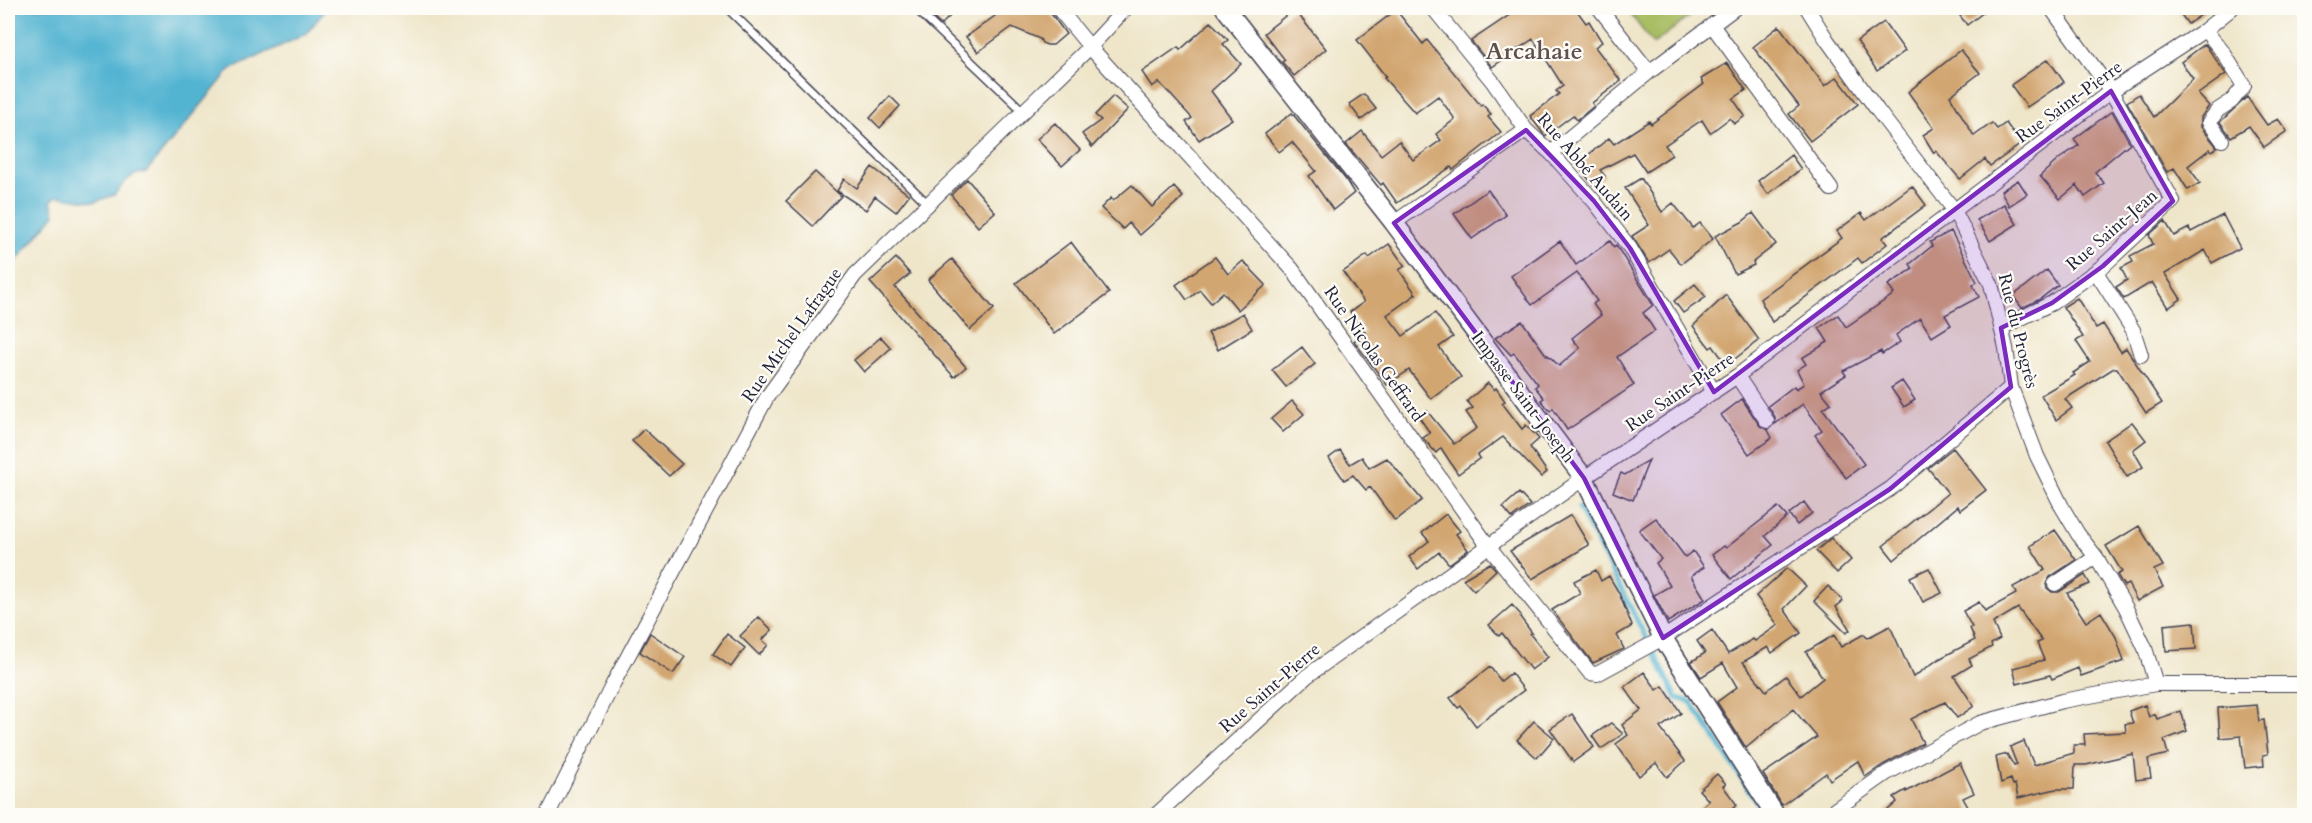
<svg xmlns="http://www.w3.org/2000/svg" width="2312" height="823" viewBox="0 0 2312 823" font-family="Cardo,serif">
<rect width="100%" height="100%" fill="#fdfcf7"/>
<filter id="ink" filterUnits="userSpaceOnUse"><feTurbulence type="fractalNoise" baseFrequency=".0167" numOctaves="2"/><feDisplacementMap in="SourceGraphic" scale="12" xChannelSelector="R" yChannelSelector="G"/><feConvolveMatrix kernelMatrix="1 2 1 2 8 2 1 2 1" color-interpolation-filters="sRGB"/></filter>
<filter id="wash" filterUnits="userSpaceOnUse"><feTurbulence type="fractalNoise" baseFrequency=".008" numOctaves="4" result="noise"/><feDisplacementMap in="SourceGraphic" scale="24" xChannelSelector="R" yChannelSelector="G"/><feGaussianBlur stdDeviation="1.35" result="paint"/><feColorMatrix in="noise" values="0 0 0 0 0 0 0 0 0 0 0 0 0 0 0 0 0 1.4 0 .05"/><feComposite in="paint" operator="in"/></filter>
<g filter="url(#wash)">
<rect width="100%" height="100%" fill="#efe6ca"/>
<path fill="#a8be63" stroke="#65704f" stroke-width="1.5" d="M1626,8H1701L1653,44Z
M2049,804L2091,815H2020Z"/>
<path fill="#52b4d1" stroke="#3a6b86" stroke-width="1.5" d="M8,8H327L306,34L230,70L146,172L134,175L125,182L114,195L94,202L57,196L51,201L55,214L8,271Z"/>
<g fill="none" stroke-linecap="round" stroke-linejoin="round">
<path stroke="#52b4d1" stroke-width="5" d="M1579,507L1677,698L1691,702L1759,805"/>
</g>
<g id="blocks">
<path fill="#d2a671" d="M937,8H958L941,25L930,15Z
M1006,8H1047L1066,34L1053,45H1047L1042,43L1040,39L1012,27L978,52L966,37Z
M1520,8H1575L1586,23L1589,21L1602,42L1595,47L1621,81L1592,103L1594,106L1577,120L1573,115L1545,136L1530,116L1559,94L1556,91L1563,86L1533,39L1492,67L1471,41Z
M1954,8H1989L1967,25Z
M2176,8H2211L2188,24Z
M1294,9L1326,49L1294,76L1282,62L1285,60L1264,33Z
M1396,10L1423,44L1427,40L1481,106L1482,104L1491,114L1488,117L1501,132L1453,170L1451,167L1397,203L1383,183L1381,185L1346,144L1362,131L1381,155L1399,141L1413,160L1441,140L1436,134L1455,119L1438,96L1415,113L1384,78L1386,77L1357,40Z
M1211,22L1228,40L1223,44L1241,64L1211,91L1232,119L1199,140L1186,122L1192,118L1159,82L1152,87L1142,72L1178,47L1180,50Z
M1884,22L1905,51L1877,71L1857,41Z
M1779,26L1825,86L1837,77L1858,104L1810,141L1789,114L1799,106L1753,47Z
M2205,44L2226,74L2198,94L2209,106L2201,117V127L2217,147L2212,151L2210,149L2188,166L2200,183L2188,190L2174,168L2167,172L2127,102L2139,94L2154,117L2193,79L2181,62Z
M1961,50L1980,73L1950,96L1974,136L1992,123L1997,129L2006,123L2021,144L1990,166L1985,159L1960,179L1936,151L1934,153L1923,135L1934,128L1908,92Z
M2048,59L2064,82L2027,107L2011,85Z
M1727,63L1746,90L1733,99L1745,116L1734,124L1730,118L1710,133L1702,120L1665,145L1672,155L1646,172L1633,153L1600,170L1605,176L1593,185L1577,164L1609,138L1614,144L1649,121L1651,124L1704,84L1701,79Z
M1364,94L1376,109L1361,120L1349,104Z
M890,96L900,106L880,128L870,118Z
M1113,96L1128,109L1092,147L1082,134L1101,120L1095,115Z
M2247,97L2267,125L2278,119L2287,131L2264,147L2249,126L2231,137L2220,122Z
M2112,111L2130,143L2095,172L2104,183L2085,197L2077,185L2060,199L2040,176L2059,159L2079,145L2074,139Z
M1292,113L1346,180L1354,193L1333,210L1309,176L1316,171L1292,142L1279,152L1265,134Z
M1055,123L1080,150L1062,166L1037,139Z
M1791,155L1801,169L1768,194L1758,181Z
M872,167L909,195L896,212L875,196L866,210L837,191L844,179L857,188Z
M815,172L841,196L813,226L786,201Z
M1641,178L1662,212L1673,203L1693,228L1700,223L1713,239L1681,264L1669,249L1649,263L1632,236L1649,225L1625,188Z
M967,179L995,212L978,227L951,195Z
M2018,180L2027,194L2009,206L2001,191Z
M1132,185L1152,207L1174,187L1183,197L1140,235L1129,223L1123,229L1101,208L1111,198L1113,201Z
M1912,186L1926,205L1882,238L1887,244L1862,263L1858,258L1772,322L1760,299L1842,238L1837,231L1861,213L1866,220Z
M1488,190L1506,215L1472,239L1454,214Z
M2004,204L2017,224L1990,241L1977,220Z
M1753,213L1776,244L1753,262L1754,265L1735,274L1715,236L1742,222Z
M2223,215L2240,248L2212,263L2205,250L2165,274L2181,299L2168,308L2152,282L2124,299L2116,287L2127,280L2121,268L2133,262L2130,256L2153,244L2149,235L2165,221L2174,236L2189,228L2191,232Z
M1951,231L1977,282L1973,285L1979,297L1945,315L1951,325L1932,337L1920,318L1896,335L1900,342L1882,354L1881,351L1843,371L1846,375L1821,391L1831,403L1823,409L1864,464L1846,478L1815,435L1822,430L1803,404L1775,424V417L1768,406L1794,386L1796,389L1804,384L1797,370L1806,364L1802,358L1828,342L1819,328L1838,315L1846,327L1894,294L1888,285L1913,269L1910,264L1932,246L1930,242Z
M1560,241L1576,265L1610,241L1614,247L1616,245L1653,305L1643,313L1655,331L1617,357L1634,385L1567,430L1553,408L1550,411L1541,400L1544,398L1535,387L1538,384L1514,353L1511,355L1495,338L1522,321L1547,356L1548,355L1559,366L1580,348L1572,338L1601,315L1593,304L1597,301L1577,273L1532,305L1511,276Z
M1071,242L1109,293L1054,334L1016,283Z
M1389,244L1405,266L1399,270L1416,294L1387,315L1403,336L1435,313L1453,337L1439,347L1461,377L1431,399L1409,370L1387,385L1354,341L1365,332L1350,312L1364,302L1343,272L1367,255L1369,258Z
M1215,257L1228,274L1243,261L1266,285L1238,310L1223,292L1211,303L1200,290L1187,300L1176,285Z
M896,258L910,274L895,287L966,367L954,377L870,282Z
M952,259L994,309L970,330L928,280Z
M2047,270L2058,285L2040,299L2022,308L2013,296Z
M1695,284L1706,297L1683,313L1674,301Z
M1726,295L1759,340L1727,365L1713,346L1710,348L1693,326Z
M2077,298L2096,328L2103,324L2121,352L2126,348L2162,403L2146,413L2117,368H2114L2065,399L2072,408L2056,420L2041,395L2075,375L2073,373L2090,362L2076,341L2083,337L2063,307Z
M1243,313L1252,329L1218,350L1208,333Z
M881,337L891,348L864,372L854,360Z
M1302,347L1315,364L1286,387L1272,370Z
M1902,381L1915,400L1904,407L1891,388Z
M1488,383L1494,390L1496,388L1505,401L1502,403L1522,429L1526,425L1539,439L1530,447L1547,472L1541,477L1503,437L1478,455L1480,458L1458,474L1441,448L1436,453L1423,438L1430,433L1419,417L1427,411L1454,444L1477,428L1466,412L1473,408L1467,401Z
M1742,399L1760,426L1768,430L1772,438L1749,454L1721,415Z
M1292,401L1304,414L1283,432L1271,419Z
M2132,422L2146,440L2133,450L2143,467L2127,477L2105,441Z
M644,429L682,464L669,476L632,441Z
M1953,448L1986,490L1960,510L1958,506L1894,560L1883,546L1948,493L1928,468Z
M1340,450L1350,464L1362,457L1369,468L1387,458L1422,500L1395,521L1370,487L1366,490L1353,475L1344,480L1329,458Z
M1649,460L1633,500L1613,492L1621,473L1625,475Z
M1519,493L1530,505L1512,518L1503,507Z
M1804,502L1812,513L1797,525L1789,514Z
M1778,507L1787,517L1765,536L1773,545L1731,579L1712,555L1724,546L1726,548Z
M1446,514L1460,531L1456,534L1468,550L1449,564L1439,552L1418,569L1409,557L1429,541L1422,533Z
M1571,515L1589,545L1532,579L1510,551Z
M1656,518L1685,557L1693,551L1704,567L1691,576L1705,599L1668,622L1654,595L1670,586L1656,563L1661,559L1639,530Z
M2139,526L2163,566L2154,570L2163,587L2137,601L2128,584L2124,586L2117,575L2122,572L2106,546Z
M2055,530L2076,560L2050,577L2046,584L2047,588L2052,592H2059L2085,575L2090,584L2067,593L2086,622L2101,612L2116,637L2124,661L2081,676L2078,668L2052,679L2050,675L2017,684L2013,668L2044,660L2037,643L2042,641L2018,608L1993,623L2000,639L1991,644L1992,647L1969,659L1972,665L1954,676L1974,706L1957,718L1945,702L1911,719L1923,743L1883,765L1865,777L1858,761L1830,780L1826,773L1782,805L1763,774L1817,737L1793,709L1746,748L1717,702L1737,687L1723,663L1701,677L1691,662L1705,653L1697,641L1712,630L1728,654L1753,639L1755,641L1778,625L1756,596L1787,568L1806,586L1784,609L1801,633L1772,653L1768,647L1743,662L1766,691L1786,676L1801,696L1823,678L1806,652L1834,635L1841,647L1864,634L1867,638L1890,626L1913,677L1939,659L1975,640L1970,628L1972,627L1963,611L1979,602L1985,611L2016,594L2013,587L2045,570L2030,546Z
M1831,538L1851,560L1837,573L1816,551Z
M1490,563L1496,570L1474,591L1463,579Z
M1929,568L1942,593L1923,602L1910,577Z
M1596,570L1601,581L1609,576L1619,593L1632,626L1617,635L1624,649L1593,663L1552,610L1580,593L1574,581Z
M1828,586L1843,601L1836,607L1850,630L1846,633L1814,601Z
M1512,605L1521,615L1520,617L1532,633L1530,634L1548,657L1531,670L1502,633L1499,636L1489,625Z
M759,617L772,630L762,640L768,645L759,655L740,636Z
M2194,622L2196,649L2166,651L2164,625Z
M650,633L685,657L673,674L640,652Z
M727,634L745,648L731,667L713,654Z
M1490,667L1501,681L1511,673L1524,690L1476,726L1461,706L1458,708L1450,698Z
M1644,672L1657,690L1663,686L1681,713L1660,728L1685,761L1667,777L1656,763L1639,776L1616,744L1628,735L1622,725L1641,710L1624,687Z
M2145,705L2149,717L2155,714L2157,719L2181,711L2187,731L2164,740L2168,754L2148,759L2151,778L2136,780L2133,754L2086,765H2075L2074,789H2056L2018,798L2015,784L2013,785L2011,779L2001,783L1996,757L2007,754L2014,766L2017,765L2010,747L2024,741L2034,765L2074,753V745H2085L2084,734L2126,732L2125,724L2133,723L2129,711Z
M2257,705L2259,721L2264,720L2268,754L2263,755L2264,766L2245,768L2241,736L2220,738L2218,708Z
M1572,714L1594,747L1573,762L1550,729Z
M1534,721L1554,738L1537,758L1517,740Z
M1611,723L1623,734L1601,749L1592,736Z
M1960,763L1974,793L1963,798L1973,816H1881L1897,802L1894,797L1906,790V792Z
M1717,774L1726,784L1723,786L1737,805L1732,809L1736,816H1690L1709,801L1699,790Z"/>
</g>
</g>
<g filter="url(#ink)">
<use href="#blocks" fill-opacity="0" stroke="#413f50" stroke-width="1.5"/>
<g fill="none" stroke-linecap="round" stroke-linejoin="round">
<defs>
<path id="service" d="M727,8L928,204
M915,8L1023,111"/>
<path id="minor" d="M1058,8L1090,47L1292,269L1489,547L1590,673L1597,674L1663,638L1890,489L2011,387
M1433,8L1493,82L1526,130L1551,153L1594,201L1630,248L1714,392
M1599,8L1649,72
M1807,8L1827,40L1878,111L1954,210L1991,284L2006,348L2011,387L2037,456L2062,507L2078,534L2096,557L2126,608L2145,648L2156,684
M1712,25L1831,189
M2205,30L2223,52L2244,86L2232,101L2218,110L2209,122L2222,140
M1551,153L1649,72L1735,8
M1394,223L1526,130
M2096,272L2133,330L2141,355
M2001,328L2052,303L2103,266L2173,201L2111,91L2051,8
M1737,376L1767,421
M2055,584L2096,557
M547,816L613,684L767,397L855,275L1090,47L1126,8
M1155,816L1307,676L1584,478L1737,376L2111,91L2205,30L2232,8
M1826,816L1887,773L1980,723L2062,701L2156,684H2304"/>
<path id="tertiary" d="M1225,8L1394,223L1584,478L1663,638L1776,816"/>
</defs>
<use href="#service" stroke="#413f50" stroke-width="10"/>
<use href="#minor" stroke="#413f50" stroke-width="16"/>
<use href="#tertiary" stroke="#413f50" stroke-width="21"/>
<use href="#service" stroke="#fff" stroke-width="7"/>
<use href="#minor" stroke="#fff" stroke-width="14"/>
<use href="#tertiary" stroke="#fff" stroke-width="18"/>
</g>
</g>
<path fill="#7b2cbf" fill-opacity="0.2" stroke="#7b2cbf" stroke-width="4.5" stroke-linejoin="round" d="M2111,91L2173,201L2103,266L2052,303L2001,328L2011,387L1890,489L1663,638L1584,478L1394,223L1526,130L1594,201L1630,248L1714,392Z"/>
<g text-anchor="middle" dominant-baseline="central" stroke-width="4.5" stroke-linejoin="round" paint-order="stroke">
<g font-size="18" fill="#22223b" stroke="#fdfcf7">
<text transform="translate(2069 102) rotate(-36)">Rue Saint-Pierre</text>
<text transform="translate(1585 167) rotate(49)">Rue Abbé Audain</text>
<text transform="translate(2112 230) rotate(-41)">Rue Saint-Jean</text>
<text transform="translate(2018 331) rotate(76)">Rue du Progrès</text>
<text transform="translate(792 335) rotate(-55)">Rue Michel Lafrague</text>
<text transform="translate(1374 354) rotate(55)">Rue Nicolas Geffrard</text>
<text transform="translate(1680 392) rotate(-34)">Rue Saint-Pierre</text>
<text transform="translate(1523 397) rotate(53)">Impasse Saint-Joseph</text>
<text transform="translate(1270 688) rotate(-41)">Rue Saint-Pierre</text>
</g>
<g font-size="24" font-weight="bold" fill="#60504e" stroke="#fdfcf7">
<text x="1534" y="51">Arcahaie</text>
</g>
</g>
<rect width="2312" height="823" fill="none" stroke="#fdfcf7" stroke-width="30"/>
</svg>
